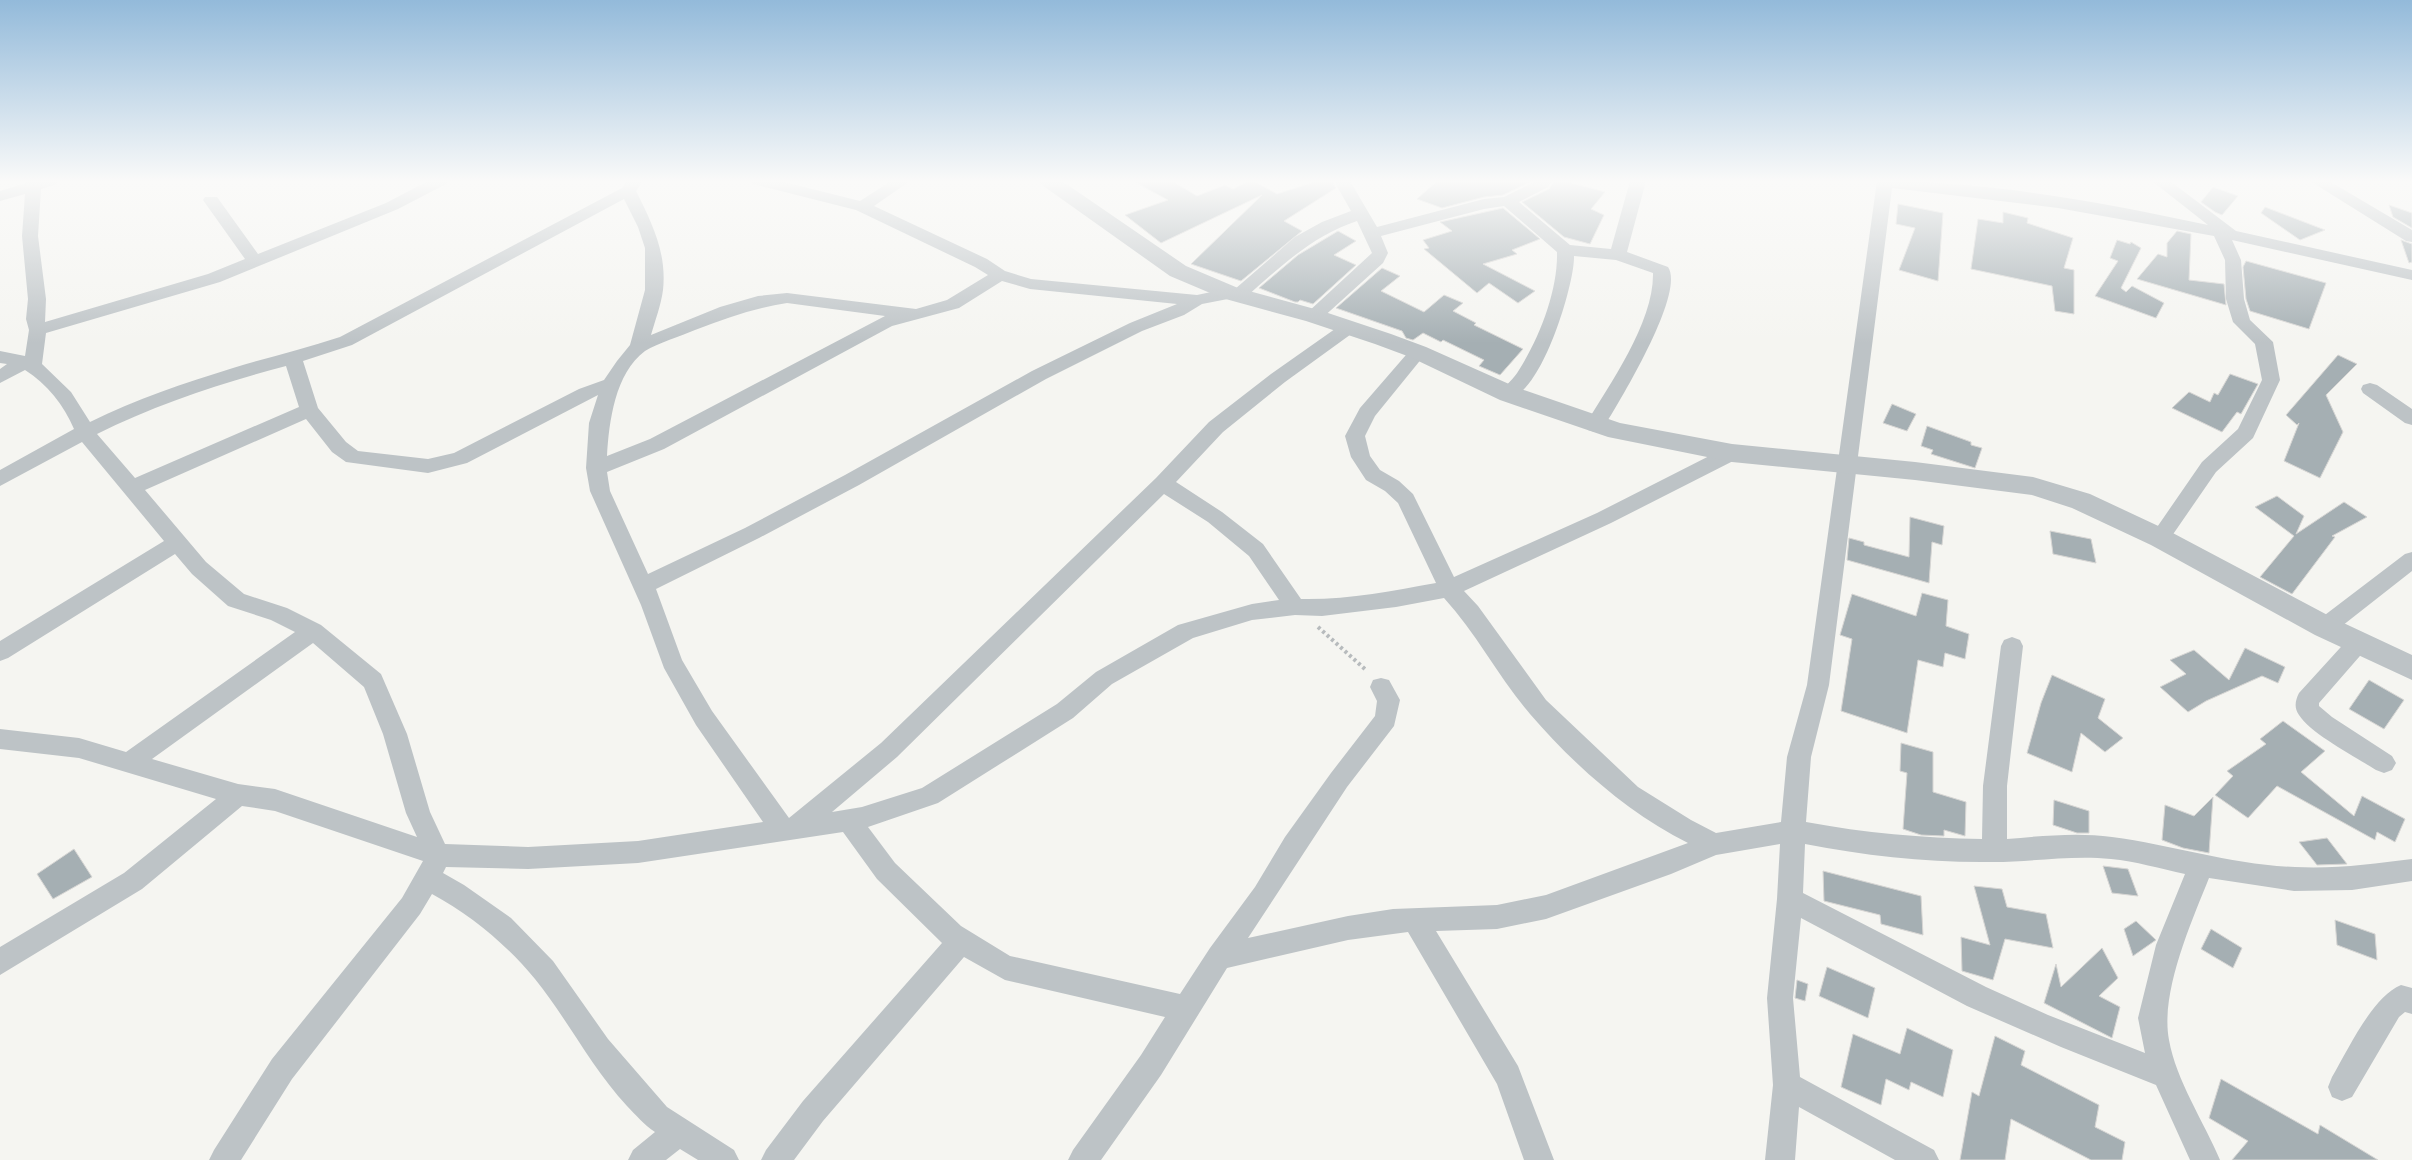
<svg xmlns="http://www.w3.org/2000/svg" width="2412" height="1160" viewBox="0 0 2412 1160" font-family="'Varela Round',sans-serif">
<rect width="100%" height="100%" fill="#f5f5f1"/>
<path fill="#a5afb3" stroke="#d7d6d4" d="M1133,181H1172L1197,196L1225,185L1233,189L1248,181H1254L1277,194L1317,181H1332L1336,188L1284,221L1302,231L1241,281L1191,264L1262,195L1161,243L1125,215L1168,200Z
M1437,181H1532L1503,195L1484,197L1442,208L1417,199Z
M1554,181H1565L1605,192L1591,209L1604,215L1590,244L1564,237L1522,202L1549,189Z
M2213,187L2238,196L2222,215L2215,212L2201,202Z
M1898,204L1943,213L1938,281L1899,270L1915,228L1896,224Z
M2389,205L2412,213V228L2393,217Z
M2265,207L2325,230L2300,240L2261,213Z
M1503,208L1540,239L1512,250L1517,254L1483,264L1535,291L1518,303L1489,283L1477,293L1424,249L1429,248L1423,240L1452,231L1440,222Z
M2003,212L2028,218L2027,223L2073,238L2064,268L2074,270V314L2055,311L2052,286L1971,269L1978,219L2003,223Z
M1338,231L1356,241L1334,255L1356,265L1313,304L1300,300L1298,302H1295L1259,288L1298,255Z
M2177,231L2191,234L2189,280L2224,284L2226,305L2137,279L2158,254L2167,257V243Z
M2117,240L2130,244L2131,242L2141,248L2121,288L2126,292L2132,286L2164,303L2156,318L2095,296L2118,261L2110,258Z
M2401,240L2412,244V262L2409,263Z
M2246,261L2326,283L2309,329L2250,311L2246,299L2243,267Z
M1382,268L1400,276L1381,291L1424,312L1444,295L1463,303L1453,311L1476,323L1474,325L1523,349L1500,375L1479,366L1484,360L1443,340L1441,342L1423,333L1413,340L1406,338L1402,331L1336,308Z
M2338,355L2357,364L2326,395L2343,432L2320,478L2284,461L2299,423L2297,425L2286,415Z
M2230,374L2258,384L2241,414L2237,412L2222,432L2172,408L2189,392L2210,402L2214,393L2218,395Z
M1892,404L1916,414L1907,431L1883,423Z
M1927,426L1971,442V445L1982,448L1975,468L1931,454L1933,450L1921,446Z
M2277,496L2304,516L2296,534L2344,502L2367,517L2332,536L2335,537L2292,594L2260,577L2294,536L2255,507Z
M1910,517L1944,526L1942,545L1932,542L1929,583L1847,560L1849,538L1864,542V545L1909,557Z
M2050,531L2091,539L2096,563L2053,554Z
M1922,593L1948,600L1946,626L1969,634L1965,659L1945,653L1943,667L1918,660L1907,733L1841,711L1852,639L1840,635L1852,594L1916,616Z
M2245,648L2285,667L2278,683L2262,676L2206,701L2188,712L2160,687L2186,674L2170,660L2194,650L2229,680Z
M2052,675L2105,699L2098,718L2123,738L2105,752L2081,733L2072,772L2027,753L2041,703Z
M2369,680L2404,700L2384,729L2349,709Z
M2283,721L2325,751L2301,772L2354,816L2362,796L2405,819L2395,842L2377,832L2375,840L2277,786L2248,818L2215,795L2233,776L2227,771L2266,744L2260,739Z
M1901,743L1933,752V792L1966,802L1965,836L1944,830V836L1921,835L1903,829L1907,773L1900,771Z
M2213,797L2209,853L2183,848L2162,840L2165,805L2194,816Z
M2054,800L2089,811V833H2077L2053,825Z
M2327,838L2347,864L2317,865L2299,842Z
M74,849L92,877L53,899L37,874Z
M2103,866L2128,869L2138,896L2112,893Z
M1823,871L1921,896L1923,935L1881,924L1880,915L1824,901Z
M1974,886L2002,889L2007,907L2046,914L2053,948L2005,939L1993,980L1962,971L1961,937L1990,945Z
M2335,920L2375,934L2377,960L2337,945Z
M2136,921L2156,940L2133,956L2124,929Z
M2211,929L2242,948L2233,968L2201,949Z
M2102,948L2118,978L2099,996L2120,1007L2112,1038L2044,1003L2056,964L2061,987Z
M1827,967L1875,988L1868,1018L1819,996Z
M1797,980L1808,984L1805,1001L1795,998Z
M1907,1028L1953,1050L1943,1097L1911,1082L1909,1090L1886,1079L1881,1105L1841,1087L1853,1034L1900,1054Z
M1995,1036L2025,1051L2021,1065L2099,1105L2095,1127L2125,1142L2122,1160H2091L2011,1119L2005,1160H1960L1972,1092L1979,1096Z
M2221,1079L2318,1134L2320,1125L2378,1160H2232L2248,1141L2209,1118Z"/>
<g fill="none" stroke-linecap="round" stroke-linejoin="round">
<path stroke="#b7bbbd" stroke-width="4" stroke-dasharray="3 3" stroke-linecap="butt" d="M1318,627L1367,671"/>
<path fill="#bdc3c6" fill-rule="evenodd" d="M26,181H59L57,184L41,189L38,236L46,299L45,322L208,274L245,259L203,200L205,197H217L258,254L386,203L428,181H448L446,184L398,209L220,282L46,333L42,364L71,392L90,422C136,399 185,383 233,368C269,357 304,349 340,337L622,188L627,181H643L636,191C652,223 667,253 663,290C661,305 655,321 651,335L720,307L758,296L787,293L916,309L947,300L988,275L975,267L856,210L753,184L751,181H780L860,201L891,181H910L874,206L987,259L1005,271L1031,279L1197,295L1230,288L1235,289L1295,237L1322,222L1351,211L1334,181H1350L1377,227L1484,199L1504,197L1536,181H1552L1548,187L1519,202L1570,245L1611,249L1630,181H1646L1627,252L1668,267C1686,293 1618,404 1602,430L1595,432L1588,430L1585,425C1610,384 1654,322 1653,273L1616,260L1574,256C1575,284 1538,408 1502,398L1500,394C1505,385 1514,379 1519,370C1540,337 1558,290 1557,252L1504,206L1484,209L1381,236L1388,253L1383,263L1320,320H1308L1305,316L1308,312L1372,253L1357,221C1312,236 1280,267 1245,298H1233L1202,304L1184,315L1142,331L1046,379L859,485L759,538L656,589L682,660L712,711L789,818L881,743L1156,478L1209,422L1271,374L1342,324H1354L1357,328L1354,332L1285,382L1223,432L1176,482L1222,512L1263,544L1301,599C1346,600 1392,591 1436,583L1398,503L1385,491L1366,480L1351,457L1345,436L1360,408L1412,348L1418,346L1424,348L1427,352L1375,416L1365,436L1370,456L1380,470L1399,481L1413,494L1454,577L1597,513L1725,448L1732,446L1739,448L1742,453L1739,458L1611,523L1464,591L1478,606L1546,700L1638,787L1691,820L1716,833L1781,822L1787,757L1807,685L1877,181C1988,181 2100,202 2208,225L2152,181H2170L2236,231L2412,270V280L2232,240L2241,260L2244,299L2250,320L2273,342L2280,380L2253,438L2216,472L2167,543L2160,546L2153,543L2150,538L2153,533L2202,462L2238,429L2262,380L2255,344L2233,322L2226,299L2225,260L2214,236L2058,208L1892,188L1829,685L1811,757L1806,822C1865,833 1922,838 1982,839L1983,786L2001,646L2004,640L2012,637L2020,640L2023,646L2007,786V839C2042,836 2077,832 2112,837C2173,845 2233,865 2295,867C2335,869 2373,864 2412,859V881L2352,890L2294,891L2209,878C2191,923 2160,993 2169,1040C2176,1080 2204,1122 2220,1160H2190L2156,1085L2061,1047L1967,1006L1801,918L1793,998L1800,1077L1934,1150L1939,1160H1895L1799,1107L1795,1160H1765L1773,1085L1767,998L1777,899L1780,844L1716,855L1671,874L1546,919L1497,929L1436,931L1518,1066L1554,1160H1524L1497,1084L1408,932L1348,940L1227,968L1161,1075L1101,1160H1068L1073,1150L1141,1055L1165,1017L1005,980L964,957L823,1121L794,1160H761L766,1150L803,1101L942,943L877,879L843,832L638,863L528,869L446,867L443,873L464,885L511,918L553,961L608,1039L667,1107L734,1150L739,1160H698L680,1149L666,1160H628L633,1150L655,1132C644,1125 636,1115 627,1106C591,1067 568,1020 535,979C507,945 471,915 432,894L420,914L292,1079L241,1160H209L214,1150L272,1059L402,898L423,861L275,811L242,806L142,889L0,975V947L124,873L216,799L79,758L0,749V729L79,738L126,752L295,632L271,620L228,606L192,574L175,554L8,658L0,661V641L164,541L82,442L0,486V470L74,429C64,405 47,384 25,370L0,383V369L7,364L0,363V351L25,356L29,330L26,319L28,299L22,236L25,194L0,201V191L26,183ZM624,199L638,227L645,248V290L630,345L617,361L604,380L579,389L454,453L428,459L358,451L346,442L318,408L303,361L352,345ZM1002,281L1030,289L1177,304L1130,323L1032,371L845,475L745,528L648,574L610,491L607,472L664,449L892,326L959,308ZM787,303L885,316L650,439L607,456C609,422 615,373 645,351C658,343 681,336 695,330C726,318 754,308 787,303ZM286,366L299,407L135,478L97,434C157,404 222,383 286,366ZM598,395L589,423L586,468L590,491L641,605L664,668L696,725L763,822L638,841L528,847L445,844L430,812L407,734L381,674L321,625L287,608L244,594L206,562L145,490L306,419L332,452L346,462L428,473L467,463ZM1164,494L1208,522L1249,556L1279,600L1252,604L1178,625L1096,672L1057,704L922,788L862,807L832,812L897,757ZM1444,598C1477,634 1499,678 1530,714C1574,765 1628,813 1688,843L1546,895L1497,905L1393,909L1348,916L1248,938L1347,787L1394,726L1400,700L1389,680L1381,678L1373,680L1370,687L1377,701L1375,716L1331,773L1285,837L1255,887L1210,948L1180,994L1010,956L961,926L895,863L868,827L938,803L1073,718L1112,684L1193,638L1252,620L1295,615L1322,616L1396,607ZM313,643L364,687L383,734L406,813L417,837L275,789L238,784L152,759ZM1805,844C1867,856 1930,863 1993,862C2033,862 2071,855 2111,859C2135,861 2161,869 2185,874L2156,945L2138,1018L2145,1053L2048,1015L1986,987L1803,893Z
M2310,181H2329L2412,230V242L2406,241Z
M2370,383L2377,385L2412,409V425L2405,423L2363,393L2361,389L2363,385Z
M2412,552V571L2333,633L2325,636L2317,633L2314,627L2317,621L2405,554Z
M2358,634L2366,637L2369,643L2366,649L2319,703V706L2332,717L2392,756L2396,763L2392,770L2384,773L2376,770C2356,757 2311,734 2299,715C2294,708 2295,701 2299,693L2350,637Z
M2401,985L2412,988V1014L2405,1012L2399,1017L2352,1097L2342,1101L2332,1097L2328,1087L2332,1077C2348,1050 2372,997 2401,985Z"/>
<path fill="#bdc3c6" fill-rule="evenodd" d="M1039,181H1062L1186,266L1238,288L1322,311L1391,334L1426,347L1518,388L1620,423L1732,444L1915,462L2033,477L2090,494L2169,531L2335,619L2412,655V680L2315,635L2151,545L2072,508L2032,495L1915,480L1732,462L1608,437L1500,400L1410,357L1375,344L1306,321L1222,298L1170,276L1042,185Z"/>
</g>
<linearGradient id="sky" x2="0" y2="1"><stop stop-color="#93bada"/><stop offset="0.53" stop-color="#fafaf9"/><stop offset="1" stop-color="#fafaf9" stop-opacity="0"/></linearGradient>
<rect width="2412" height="343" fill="url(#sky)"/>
</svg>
